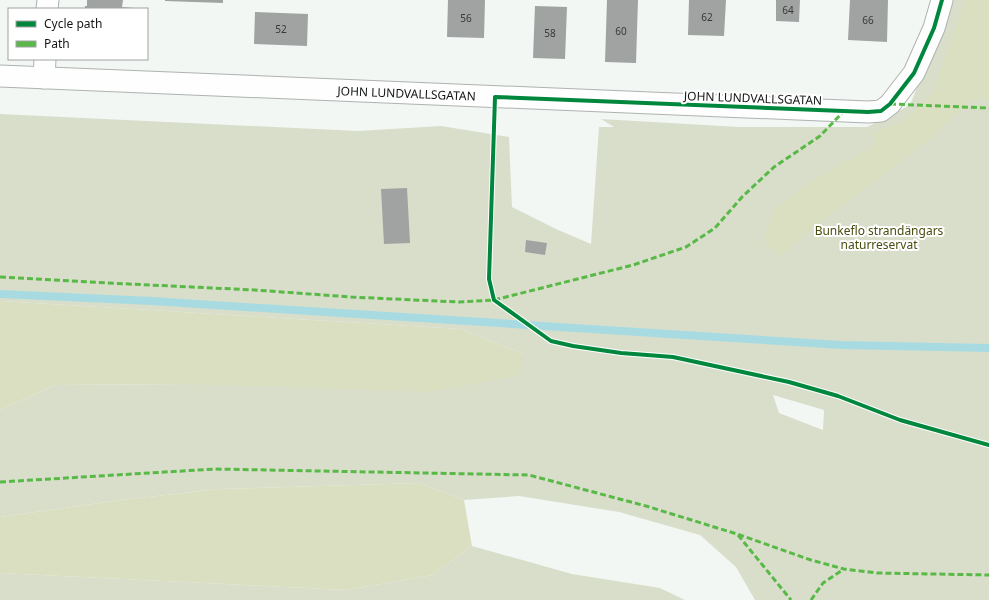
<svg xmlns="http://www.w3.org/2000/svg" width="989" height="600" viewBox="0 0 989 600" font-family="'Noto Sans',sans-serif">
<rect width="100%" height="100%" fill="#f2f7f4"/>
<path fill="#d9decb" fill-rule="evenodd" d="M952,0H989V600H755L736,567L700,535L619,512L519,496L464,500L419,483L219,489L121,500L0,517V410L55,385L185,384L524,354L461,329L0,301V114L358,131L441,126L509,137L512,207L556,229L591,244L599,127H614L601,119L739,127H867L910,105ZM773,395L824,410L823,430L779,413Z
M472,546L572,574L660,588L685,600H0V573L346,590L433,575Z"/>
<path fill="#dadfc1" d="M965,0H989V100L973,99L932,137L812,229L781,256L764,241L774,210L816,178L875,145L872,134L905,119L934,90Z
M0,301L461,329L524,354L518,376L428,392L185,384L55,385L0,410Z
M419,483L464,500L472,546L433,575L346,590L0,573V517L121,500L219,489Z"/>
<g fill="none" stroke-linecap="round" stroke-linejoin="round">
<path stroke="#a8dbe1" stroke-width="8" d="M0,294L152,301L841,345L989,348"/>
</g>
<path fill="#a0a3a1" d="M87,0H123L122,7L134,8V9H85V6H87Z
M165,0H223V3L165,1Z
M448,0H485L484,38L447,37Z
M607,0H638L636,63L605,62Z
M689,0H726L724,36L688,35Z
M776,0H800L799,22L776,21Z
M850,0H888L887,42L848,40Z
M535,6L567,7L565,59L533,58Z
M255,12L308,14L307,46L254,44Z
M407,188L410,243L384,244L381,189Z
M526,240L547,243L545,255L525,252Z"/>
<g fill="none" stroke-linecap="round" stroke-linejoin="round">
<defs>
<g id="street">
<path d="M47,9L48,0"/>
<path id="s1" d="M0,76L868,112L881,111L890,104L914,73L934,28L942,0"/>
<path d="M44,78L45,59"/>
</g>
</defs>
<use href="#street" stroke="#aeb2b0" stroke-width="23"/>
<use href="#street" stroke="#fdfefd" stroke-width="21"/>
<path stroke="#58b947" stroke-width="3" stroke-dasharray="6 3" stroke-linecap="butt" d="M890,104L989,108
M0,277L108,283L255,290L351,297L459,302L494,300L633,265L686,247L715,228L742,197L774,167L820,136L843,112
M0,482L215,469L529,475L646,506L737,534L811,560L844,569L877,573L989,575
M738,535L791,600
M811,600L823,583L844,569"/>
<defs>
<path id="cycleway" d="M942,0L934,28L914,73L890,104L881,111L868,112L495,97L489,279L494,300L551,341L573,346L621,353L673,357L789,382L838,396L900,420L989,445"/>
</defs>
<use href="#cycleway" stroke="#fff" stroke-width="6"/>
<use href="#cycleway" stroke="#00873e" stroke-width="4"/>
</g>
<g text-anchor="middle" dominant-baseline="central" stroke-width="4" stroke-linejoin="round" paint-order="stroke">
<g font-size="10" fill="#363937">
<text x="788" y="10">64</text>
<text x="707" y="17">62</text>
<text x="466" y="18">56</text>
<text x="868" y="20">66</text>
<text x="281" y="29">52</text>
<text x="621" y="31">60</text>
<text x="550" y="33">58</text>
</g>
<g font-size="12" fill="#131614" stroke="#fff">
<text stroke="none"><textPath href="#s1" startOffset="407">JOHN LUNDVALLSGATAN</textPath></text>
<text transform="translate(753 98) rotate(2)">JOHN LUNDVALLSGATAN</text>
</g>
<g font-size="12" fill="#4a4d10" stroke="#fff">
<text x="879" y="230">Bunkeflo strandängars<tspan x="879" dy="14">naturreservat</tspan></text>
</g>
</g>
<rect x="8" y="8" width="140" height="52" fill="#ffffff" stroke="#a1a2a1"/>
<rect x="16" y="21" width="20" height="6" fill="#00873e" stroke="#a1a2a1"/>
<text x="44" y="28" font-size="12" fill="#131614">Cycle path</text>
<rect x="16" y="41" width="20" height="6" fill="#58b947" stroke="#a1a2a1"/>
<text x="44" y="48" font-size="12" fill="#131614">Path</text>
</svg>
